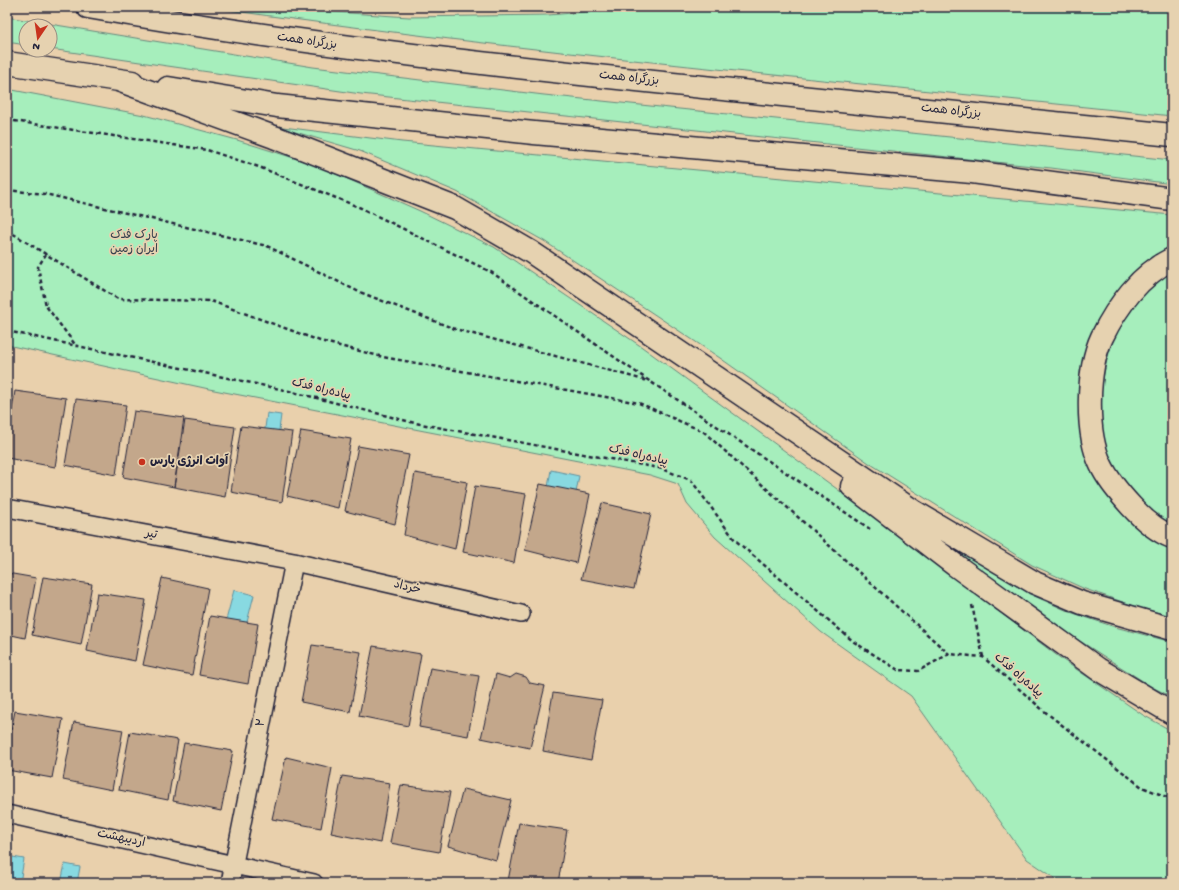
<svg xmlns="http://www.w3.org/2000/svg" width="1179" height="890" viewBox="0 0 1179 890" font-family="'Gochi Hand','Playpen Sans Arabic',sans-serif">
<rect width="100%" height="100%" fill="#e9d0ac"/>
<filter id="ink" filterUnits="userSpaceOnUse"><feTurbulence type="fractalNoise" baseFrequency=".025" numOctaves="2"/><feDisplacementMap in="SourceGraphic" scale="8" xChannelSelector="R" yChannelSelector="G"/><feConvolveMatrix kernelMatrix="1 2 1 2 8 2 1 2 1" color-interpolation-filters="sRGB"/></filter>
<g filter="url(#ink)">
<path fill="#a6eebc" stroke="#64887c" d="M206,7H260L409,17L548,15L646,7H1172V116C850,82 527,53 206,7Z
M7,17L313,67L544,95L1172,160V184L1051,168L361,94L50,49V26H26V45L7,42Z
M7,89L144,115L237,140L316,165L420,211L494,247L642,347L837,489L1063,660L1143,715L1172,731V883H1062L1027,859L911,696L821,632L715,537L687,504L678,484L650,475L209,389L7,345Z
M275,126L402,142L1172,215V250L1117,294L1084,435L1172,548V616L1143,609L1085,589L1032,565L869,463L720,358L544,241L457,192L360,151Z
M1172,270V527C1165,522 1155,518 1149,512C1133,497 1117,476 1108,455C1091,415 1104,346 1128,311C1139,294 1155,281 1172,270Z
M906,517L1030,594L1070,612L1115,627L1172,642V697L1152,687L1058,627Z"/>
<path fill="#88d9e1" stroke="#5f909f" d="M267,413L281,415L277,445L263,443Z
M551,470L579,476L576,493L548,487Z
M234,590L254,595L245,630L225,624Z
M7,856L24,859L20,883H7Z
M65,864L80,867L77,883H61Z"/>
<path fill="#c3a78b" stroke="#22223b" d="M15,391L66,398L55,467L7,458V441Z
M76,399L126,405L116,475L65,465Z
M134,411L184,418L174,487L123,477Z
M185,420L235,427L225,497L174,487Z
M241,426L292,432L282,502L231,492Z
M301,431L351,439L338,508L287,496Z
M358,446L409,455L395,524L345,511Z
M415,473L467,482L455,549L404,535Z
M540,484L590,494L576,563L525,550Z
M475,486L526,494L514,563L463,552Z
M602,503L651,514L634,589L581,579Z
M7,573L36,578L25,638L7,634Z
M43,577L92,584L81,645L32,635Z
M162,578L208,588L192,675L143,665Z
M97,593L146,600L135,661L87,651Z
M210,616L258,624L248,684L199,675Z
M312,645L361,652L350,712L301,702Z
M373,646L421,654L408,726L359,716Z
M430,668L479,676L468,736L419,727Z
M496,674L510,678L516,674L526,677L530,683L545,686L530,748L481,738Z
M553,693L602,700L591,760L543,751Z
M15,711L63,719L52,778L7,770V751Z
M74,722L123,730L112,790L63,780Z
M130,732L178,740L168,800L119,790Z
M184,743L233,751L221,811L173,801Z
M286,757L332,768L321,828L272,819Z
M342,776L390,783L380,843L331,833Z
M401,785L450,792L439,852L390,843Z
M463,789L511,800L496,860L448,846Z
M519,823L567,830L558,883H519L508,881Z"/>
<g fill="none" stroke-linecap="round" stroke-linejoin="round">
<defs>
<path id="street" d="M7,508L294,562L521,614
M7,814L314,883
M230,883L294,562"/>
<path id="highway" d="M88,7C292,43 497,66 703,87C859,103 1016,119 1172,135
M7,63L132,82
M118,80L274,137L455,208L531,252L915,512L1035,583L1082,603L1172,629
M168,88L277,106L534,133L972,172L1172,199
M1172,259C1141,274 1117,306 1102,337C1087,369 1085,432 1101,465C1108,480 1120,494 1131,506C1142,518 1157,531 1172,537
M852,486L955,565L1098,669L1172,713"/>
</defs>
<use href="#street" stroke="#22223b" stroke-width="20"/>
<use href="#highway" stroke="#22223b" stroke-width="25"/>
<path stroke="#22223b" stroke-width="2.5" stroke-dasharray="4 3" stroke-linecap="butt" d="M7,120L207,150L259,167L361,208L491,272L633,370L870,529
M7,190L45,194L267,246L357,291L455,329L648,381
M7,230L118,299L211,301L320,341L383,357L639,403L704,432L949,654
M46,254L38,267L46,306L77,347
M7,331L289,391L415,423L659,468L691,480L735,540L854,642L898,670L918,671L949,654L983,657L1044,711L1142,787L1172,799
M972,605L983,657"/>
<use href="#street" stroke="#e6d2b0" stroke-width="17"/>
<use href="#highway" stroke="#e6d2b0" stroke-width="22"/>
</g>
</g>
<circle fill="#c8321e" stroke="#e6d2b0" stroke-width="1.5" cx="142" cy="462" r="4"/>
<g text-anchor="middle" dominant-baseline="central" stroke-width="3.5" stroke-linejoin="round" paint-order="stroke">
<g font-size="12" fill="#22223b" stroke="#e6d2b0">
<text transform="translate(307 42) rotate(8)">بزرگراه همت</text>
<text transform="translate(629 79) rotate(6)">بزرگراه همت</text>
<text transform="translate(951 112) rotate(6)">بزرگراه همت</text>
<text transform="translate(321 390) rotate(14)">پیاده‌راه فدک</text>
<text transform="translate(638 456) rotate(13)">پیاده‌راه فدک</text>
<text transform="translate(151 535) rotate(11)">تیر</text>
<text transform="translate(407 588) rotate(13)">خرداد</text>
<text transform="translate(1018 676) rotate(41)">پیاده‌راه فدک</text>
<text transform="translate(262 723) rotate(-79)">۲</text>
<text transform="translate(121 839) rotate(12)">اردیبهشت</text>
</g>
<g font-size="12" fill="#36414e" stroke="#e6d2b0">
<text x="134" y="236">پارک فدک<tspan x="134" dy="14">ایران زمین</tspan></text>
</g>
<g font-size="12" font-weight="bold" fill="#22223b" stroke="#e6d2b0" text-anchor="start">
<text x="150" y="462">آوات انرژی پارس</text>
</g>
</g>
<rect width="1179" height="890" fill="none" stroke="#e6d2b0" stroke-width="24"/>
<rect x="12" y="12" width="1155" height="866" fill="none" stroke="#22223b" stroke-width="1.5" filter="url(#ink)"/>
<g transform="translate(38 38) rotate(193)"><circle r="19" fill="#e6d2b0" stroke="#988c81"/>
<path d="M0-3L7 15L0 10L-7 15Z" fill="#c8321e"/>
<text y="-6" font-size="11" font-weight="bold" text-anchor="middle" fill="#22223b">N</text>
</g>
</svg>
